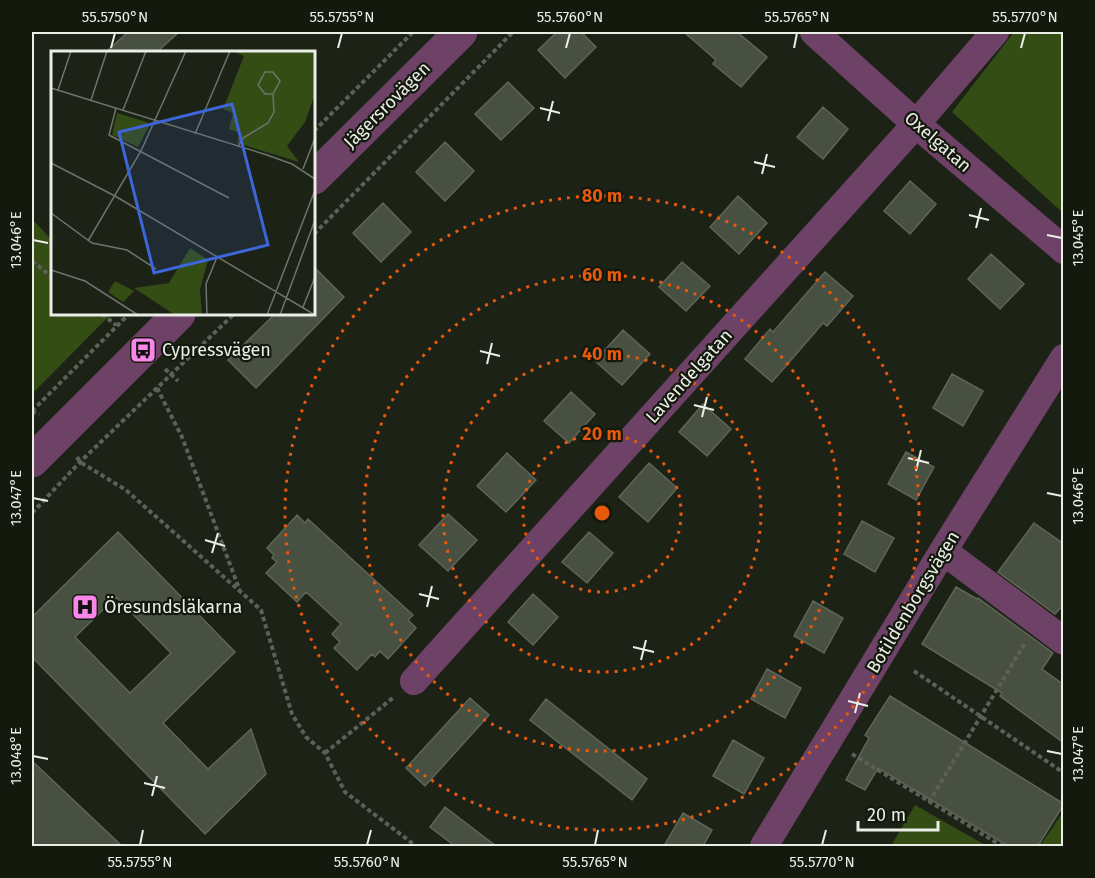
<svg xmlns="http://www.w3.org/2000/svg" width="1095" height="878" viewBox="0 0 1095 878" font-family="'Fira Sans',sans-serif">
<rect width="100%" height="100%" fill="#1c2216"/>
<path fill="#334d15" d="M1014,32H1063V213L952,112Z
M32,219L52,240V314H111L32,394Z
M915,805L987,846H891Z
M1063,812V846H1040Z"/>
<path fill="#485042" stroke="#5e6658" stroke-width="1.5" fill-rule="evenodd" d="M128,32H179L157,52H106Z
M557,32H581L596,47L565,78L538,50Z
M684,32H737L767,57L741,87L713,64L716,60Z
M508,82L534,108L501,140L475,114Z
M823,107L848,129L823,159L797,137Z
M445,142L474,171L445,201L416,172Z
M910,181L936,204L910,234L884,211Z
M738,196L767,223L739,254L710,227Z
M383,203L411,232L381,262L353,233Z
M991,254L1024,284L1000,309L968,279Z
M682,262L710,286L686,311L659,287Z
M314,267L344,297L256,388L228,360L275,314H314Z
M825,272L853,296L827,326L823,323L772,382L745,359L770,329L773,332Z
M623,330L650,354L622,385L595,361Z
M952,374L983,391L963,426L933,408Z
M571,392L595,414L569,443L544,421Z
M703,404L731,429L707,456L679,432Z
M906,452L934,467L916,500L888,484Z
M507,453L536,480L506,512L477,486Z
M649,463L677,488L648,522L619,497Z
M448,514L477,540L448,571L419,545Z
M297,515L305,523L308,519L413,615L408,620L416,628L388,659L380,651L375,657L372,654L357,670L334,648L340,642L332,634L341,624L306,592L297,602L266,573L277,562L272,558L274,555L267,548Z
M862,521L894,538L875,572L844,554Z
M1034,523L1064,544V604L1055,614L998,572Z
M118,532L235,652L163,723L208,769L251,729L266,774L205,834L32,657V617ZM116,597L171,653L130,693L75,637Z
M589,532L613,553L587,583L562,562Z
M956,587L977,599L978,598L1053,653L1042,669L1064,685V743L1000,696L1002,693L922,644Z
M533,594L558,617L533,645L508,622Z
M813,601L843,618L824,653L794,636Z
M767,669L801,688L785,718L751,699Z
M890,696L1064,804L1038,846H1008L878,768L865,790L846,780L869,738L865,735Z
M470,698L489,715L425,786L406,768Z
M546,699L647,779L632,800L530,720Z
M733,740L764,758L744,794L713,776Z
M32,761L122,846H32Z
M445,807L496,846H455L430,827Z
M683,813L712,830L703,846H664Z"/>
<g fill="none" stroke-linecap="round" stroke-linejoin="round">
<path stroke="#5b6156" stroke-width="4" stroke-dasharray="4.5 3" stroke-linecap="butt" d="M314,131L413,32
M314,234L513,32
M32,261L52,277
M102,314L116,325
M165,369L178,381
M157,388L182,437L240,591
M32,411L39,415
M32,411L129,314
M77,457L80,462L126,490L261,610L292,714L306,737L325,753L345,792L416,846
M32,513L80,462L234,314
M914,671L1064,773
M325,753L394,697
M852,754L1002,846
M929,802L1025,643"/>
<path stroke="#6e4167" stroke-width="28" d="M814,32L916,124L1064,250
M943,551L1064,641
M414,681L916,124L995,32
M764,846L943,551L1064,358"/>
<path stroke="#6e4167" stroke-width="33" d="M314,178L461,32
M32,461L179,314"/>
</g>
<path fill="none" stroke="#eaeee6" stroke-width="2" d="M111,48L115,33M338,48L342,33M566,48L570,33M794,48L797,33M1021,48L1025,33M540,108L560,113M548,121L553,101M754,162L775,167M762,174L767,154M969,215L989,220M976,228L981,208M1047,235L1062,238M33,240L48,243M480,351L500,356M487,364L492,343M694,405L714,410M702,417L707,397M908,458L929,463M916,471L921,450M1047,493L1062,496M33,498L48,501M205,540L225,546M212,553L218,533M419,594L439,599M427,607L432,586M633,647L654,652M641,660L646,640M848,701L868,706M855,713L860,693M1047,751L1062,754M33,756L48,759M144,783L165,788M152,796L157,776M140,845L143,830M367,845L371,830M595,845L598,830M822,845L826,830"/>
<g fill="none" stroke="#e8590c" stroke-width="3" stroke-dasharray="3 6">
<circle cx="602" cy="513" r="79"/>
<circle cx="602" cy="513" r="159"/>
<circle cx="602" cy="513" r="238"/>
<circle cx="602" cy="513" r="317"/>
</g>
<defs>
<symbol id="bus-square" viewBox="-11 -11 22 22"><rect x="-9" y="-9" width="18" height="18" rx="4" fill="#f987e9" stroke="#13190d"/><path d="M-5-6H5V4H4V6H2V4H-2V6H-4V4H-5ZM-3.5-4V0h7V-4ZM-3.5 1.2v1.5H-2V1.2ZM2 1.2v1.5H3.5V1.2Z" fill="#111"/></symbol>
<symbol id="hospital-square" viewBox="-11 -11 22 22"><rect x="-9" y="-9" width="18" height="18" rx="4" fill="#f987e9" stroke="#13190d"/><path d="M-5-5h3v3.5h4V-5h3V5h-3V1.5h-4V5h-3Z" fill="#111"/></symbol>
</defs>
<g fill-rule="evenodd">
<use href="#bus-square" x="128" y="335" width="30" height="30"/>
<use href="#hospital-square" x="70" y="592" width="30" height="30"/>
</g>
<g text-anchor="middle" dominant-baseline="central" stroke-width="4.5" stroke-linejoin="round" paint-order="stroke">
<g font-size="18" fill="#eaeee6" stroke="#13190d">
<text transform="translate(387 105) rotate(-45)">Jägersrovägen</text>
<text transform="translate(938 142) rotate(41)">Oxelgatan</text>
<text transform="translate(689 376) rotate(-48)">Lavendelgatan</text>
<text transform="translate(913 602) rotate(-59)">Botildenborgsvägen</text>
</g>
<g font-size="18" fill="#eaeee6" stroke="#13190d" text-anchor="start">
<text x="162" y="350">Cypressvägen</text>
<text x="104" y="607">Öresundsläkarna</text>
</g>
</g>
<g transform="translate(51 51)">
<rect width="264" height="264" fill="#1c2216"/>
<path d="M181,0H264V43L254,71L236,95L248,111L186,92L189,82L178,78L182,62L172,58L193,5ZM66,62L96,71L98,75L87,96L61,84ZM139,197L157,209L149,239L151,264H124L83,237L118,232ZM64,230L83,240L72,251L57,241Z" fill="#334d15"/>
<path fill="none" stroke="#6e7469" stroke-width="1.5" d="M0,37L216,104L241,113L264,128M7,39L20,0M40,49L56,0M65,57L58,84L178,147M72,59L95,0M144,83L179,0M187,96L192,87L217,72L223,61L222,43L229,30L222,21H214L207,34L214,43H222M0,112L64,145L264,264M252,118L264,87M0,162L41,192L76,199L105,218M37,190L90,100L135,0M0,219L34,230L87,264M252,256L264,226M156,264L155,233L166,206M216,264L264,139M229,264L264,169"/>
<path fill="#3c66da" fill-opacity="0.15" stroke="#3c66da" stroke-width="3" d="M181,53L217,194L103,222L68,81Z"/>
<rect width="264" height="264" fill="none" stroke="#eaeee6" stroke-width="3"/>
</g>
<circle cx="602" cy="513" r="9" fill="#e8590c" stroke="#13190d" stroke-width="3"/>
<g font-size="18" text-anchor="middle" font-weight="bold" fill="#e8590c" stroke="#13190d" stroke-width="4.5" stroke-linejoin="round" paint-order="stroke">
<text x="602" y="202">80 m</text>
<text x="602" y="281">60 m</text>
<text x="602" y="360">40 m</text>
<text x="602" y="440">20 m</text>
</g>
<rect width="1095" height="878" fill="none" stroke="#13190d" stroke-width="66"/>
<path d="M858 821v9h80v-9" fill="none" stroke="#eaeee6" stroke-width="3"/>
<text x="867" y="821" font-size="18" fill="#eaeee6" stroke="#13190d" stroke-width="4.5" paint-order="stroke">20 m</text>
<rect x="33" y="33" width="1029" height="812" fill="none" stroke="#eaeee6" stroke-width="2"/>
<g font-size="15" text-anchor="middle" fill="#eaeee6">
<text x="115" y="22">55.5750°N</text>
<text x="342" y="22">55.5755°N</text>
<text x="570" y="22">55.5760°N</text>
<text x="797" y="22">55.5765°N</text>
<text x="1025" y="22">55.5770°N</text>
<text transform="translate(1078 238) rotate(-90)" y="5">13.045°E</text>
<text transform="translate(16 240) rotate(-90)" y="5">13.046°E</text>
<text transform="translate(1078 496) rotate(-90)" y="5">13.046°E</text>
<text transform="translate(16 498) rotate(-90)" y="5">13.047°E</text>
<text transform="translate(1078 754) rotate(-90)" y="5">13.047°E</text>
<text transform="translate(16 756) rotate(-90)" y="5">13.048°E</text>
<text x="140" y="867">55.5755°N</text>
<text x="367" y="867">55.5760°N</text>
<text x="595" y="867">55.5765°N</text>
<text x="822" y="867">55.5770°N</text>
</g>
</svg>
